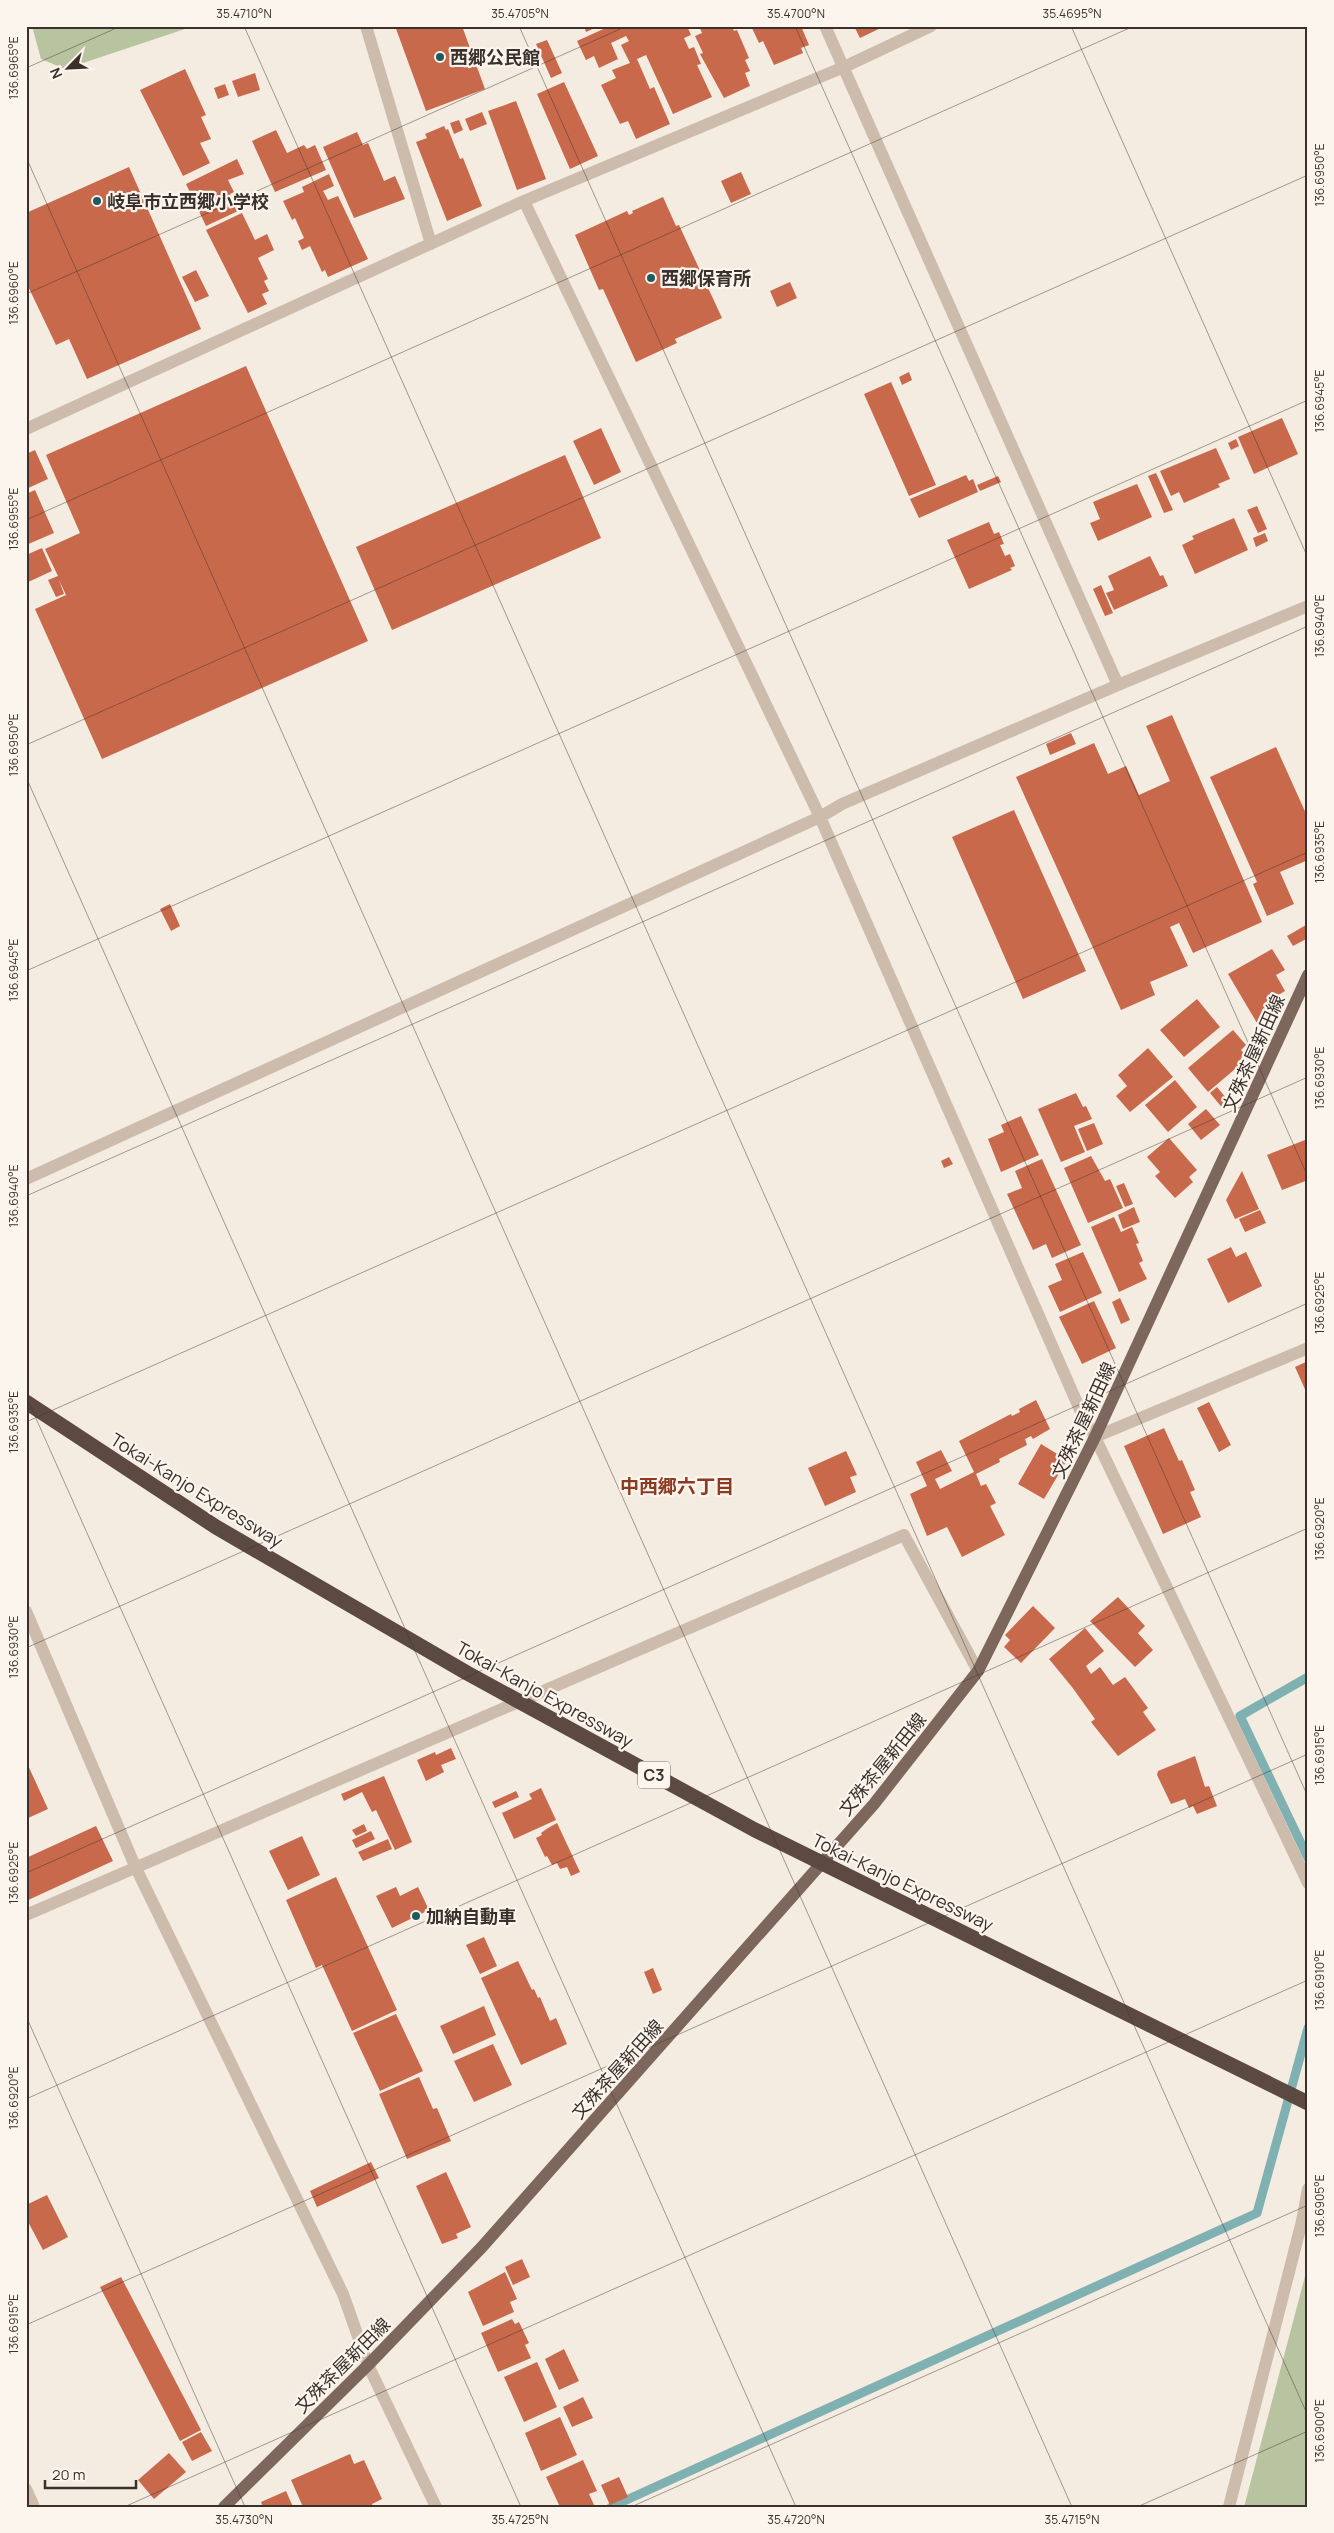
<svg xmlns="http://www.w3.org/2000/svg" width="1334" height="2533" viewBox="0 0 1334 2533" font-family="Manrope,'Noto Sans JP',sans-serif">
<rect width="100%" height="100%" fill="#f4ebe1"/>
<path fill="#b8c4a0" d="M32,26H194L65,69L41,59Z
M1308,2265V2507H1244Z"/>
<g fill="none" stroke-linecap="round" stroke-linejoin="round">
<path stroke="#7fb0b2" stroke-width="9" d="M1308,1677L1240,1716L1308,1858
M611,2507L1257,2213L1308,2028"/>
</g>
<path fill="#c8694b" d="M395,26H462L485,89L426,111Z
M584,26H599L586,32Z
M610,26H687L691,35L684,38L689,49L694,47L701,64L697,65L712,97L673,114L646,55L637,59L650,89L654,87L670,124L636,139L628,121L620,124L601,85L616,78L612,70L630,63L621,45L629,41L626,36L611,43L618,59L599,68L594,56L586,60L577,41Z
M699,26H732L734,31L737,30L749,58L745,60L750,71L745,73L750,86L724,98L700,54L703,53L695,36L702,33Z
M751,26H795L796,28L801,26L809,45L801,48L803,53L774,65L763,41L759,43Z
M854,26H885L860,38Z
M547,40L562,73L551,78L536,44Z
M185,69L206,115L201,117L211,139L200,143L210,163L183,176L140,90Z
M255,73L260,90L238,97L232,81Z
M564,82L598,156L570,169L537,94Z
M225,84L229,95L218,99L214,88Z
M516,101L546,179L517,190L488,111Z
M482,112L487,124L470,131L465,119Z
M459,120L463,130L454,134L450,123Z
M444,126L446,130L448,129L460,159L463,158L482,206L447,221L416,142L427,138L425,134Z
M276,130L287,153L304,145L307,149L315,145L326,170L275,192L252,141Z
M357,132L363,145L368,143L384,181L395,176L405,199L354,218L323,147Z
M237,159L244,174L228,180L234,192L230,194L238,211L206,226L186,184Z
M129,167L201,329L87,379L69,339L56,345L26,282V213Z
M741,172L751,194L731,203L721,181Z
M329,174L334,186L323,191L328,200L338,196L368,259L328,277L325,270L322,272L310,246L302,250L298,241L304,238L295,218L292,220L283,201L304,192L302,187Z
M663,197L676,226L679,225L722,318L675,339L677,343L636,362L603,289L599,290L575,235L627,211L629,215L633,213L632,211Z
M242,213L255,240L267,234L274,250L258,258L268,279L264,281L269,291L262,294L267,304L248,313L206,230Z
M196,270L209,296L195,302L182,277Z
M790,282L797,298L777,307L770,291Z
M246,366L368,641L102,759L35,609L66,595L59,580L64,594L56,597L48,580L58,576L45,549L80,533L46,455Z
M909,372L912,380L902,385L899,377Z
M891,382L936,485L909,496L864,394Z
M1282,418L1298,454L1254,474L1238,437Z
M601,428L621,472L594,485L573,441Z
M1236,439L1239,446L1231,450L1228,443Z
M1216,448L1230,479L1218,484L1220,487L1184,503L1179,492L1171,496L1160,471Z
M35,450L48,479L26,489V454Z
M565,455L601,538L392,630L356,547Z
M1156,473L1173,510L1164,513L1148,476Z
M966,475L969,481L973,479L978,492L919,518L910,499Z
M998,476L1001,482L980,491L977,485Z
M1137,484L1152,517L1098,541L1090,523L1100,519L1093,502Z
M35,490L54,533L26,545V494Z
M1257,506L1267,529L1258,533L1247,510Z
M1234,518L1248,550L1195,574L1182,545L1194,539L1192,536Z
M989,522L994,534L999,532L1004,544L1000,545L1005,556L1010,554L1015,566L1010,568L1012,570L969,589L947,540Z
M1265,533L1268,541L1256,547L1253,538Z
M42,548L52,571L26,583V555Z
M1150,556L1160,576L1163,575L1168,586L1114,610L1106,593L1114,590L1108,576Z
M1101,585L1113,613L1105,616L1093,589Z
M1172,715L1262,922L1193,953L1179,923L1170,927L1188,966L1150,982L1155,995L1121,1010L1016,777L1094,743L1108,774L1126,766L1139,795L1170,781L1146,726Z
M1071,733L1076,744L1050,755L1046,744Z
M1276,747L1308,818V860L1280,872L1294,904L1267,916L1253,884L1257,882L1210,777Z
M1014,810L1086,971L1023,999L952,837Z
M170,904L180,926L171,931L160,909Z
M1306,925L1308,938L1293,946L1287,936Z
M1272,949L1285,970L1276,975L1285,991L1270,1000L1276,1011L1257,1023L1228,974Z
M1197,999L1220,1027L1184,1057L1160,1030Z
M1233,1030L1246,1045L1241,1050L1248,1058L1208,1092L1188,1068Z
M1148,1048L1173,1077L1130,1112L1116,1096L1127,1086L1118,1075Z
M1175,1080L1197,1107L1168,1132L1145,1105Z
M1217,1087L1231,1104L1224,1110L1210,1093Z
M1076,1093L1083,1107L1086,1106L1092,1119L1074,1126L1085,1152L1061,1162L1038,1109Z
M1206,1109L1220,1125L1201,1140L1188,1124Z
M1021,1116L1039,1155L1001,1172L988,1139L1004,1132L1001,1125Z
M1094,1123L1103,1144L1087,1151L1078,1129Z
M1169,1138L1197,1170L1189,1177L1193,1182L1175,1198L1155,1176L1160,1172L1147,1157Z
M1305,1140L1308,1146V1180L1282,1190L1267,1155Z
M1091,1156L1105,1181L1110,1179L1123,1208L1088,1223L1064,1168Z
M949,1157L953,1164L944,1168L941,1161Z
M1042,1159L1081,1245L1052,1258L1046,1244L1033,1250L1007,1194L1022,1188L1015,1171Z
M1242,1171L1259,1209L1235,1219L1226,1200Z
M1124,1183L1133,1204L1125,1207L1116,1186Z
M1134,1207L1140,1222L1123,1229L1118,1215Z
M1260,1210L1266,1223L1245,1232L1239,1219Z
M1114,1217L1121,1232L1132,1227L1139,1243L1136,1244L1143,1261L1139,1263L1147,1279L1119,1292L1091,1227Z
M1231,1247L1236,1257L1246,1252L1262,1286L1228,1303L1207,1259Z
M1083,1252L1102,1293L1060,1312L1048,1286L1062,1280L1055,1264Z
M1120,1298L1130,1320L1121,1324L1112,1302Z
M1094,1301L1116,1348L1082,1364L1059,1317Z
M1308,1361V1396L1295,1367Z
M1036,1400L1050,1429L1033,1439L1031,1436L1025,1439L1027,1445L999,1459L1000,1462L976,1474L981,1486L986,1484L996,1503L990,1506L1005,1535L962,1557L947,1527L927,1536L910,1494L927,1486L916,1462L941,1450L952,1471L935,1479L940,1489L974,1472L959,1441L1011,1414L1012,1416L1020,1412L1019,1409Z
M1209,1402L1231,1445L1219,1452L1197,1408Z
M1164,1428L1179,1461L1182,1460L1195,1490L1190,1492L1201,1517L1163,1534L1124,1446Z
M1041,1444L1067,1460L1044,1499L1018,1484Z
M846,1451L857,1475L850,1477L856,1492L825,1506L808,1468Z
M1118,1597L1145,1626L1138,1633L1153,1650L1135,1667L1090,1621Z
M1033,1606L1055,1628L1021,1663L1004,1647L1010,1640L1005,1635Z
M1085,1628L1104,1651L1086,1666L1091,1674L1100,1667L1113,1685L1125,1677L1148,1708L1143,1712L1156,1730L1118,1756L1091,1722L1095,1719L1072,1687L1049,1659Z
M451,1748L456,1759L441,1765L444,1772L426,1781L417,1760L435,1752L436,1755Z
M1195,1756L1205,1787L1209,1786L1217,1806L1197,1814L1193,1806L1189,1808L1185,1799L1171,1804L1157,1775L1158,1771Z
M26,1761L48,1809L26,1819Z
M384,1776L412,1842L395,1850L376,1810L372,1812L362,1792L344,1801L341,1794Z
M541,1788L556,1820L514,1839L502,1813L532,1799L529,1794Z
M516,1791L519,1797L495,1808L492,1802Z
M557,1823L580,1872L571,1876L567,1867L560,1869L557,1863L552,1865L547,1856L545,1857L536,1838L542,1835L541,1833L548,1828Z
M364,1824L367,1831L356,1836L352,1830Z
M96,1826L113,1861L26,1901V1858Z
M371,1831L375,1839L356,1848L352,1840Z
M302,1836L320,1875L288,1890L269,1851Z
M388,1839L392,1849L363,1861L358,1852Z
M336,1877L397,2010L352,2031L322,1965L316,1968L286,1900Z
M396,1887L400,1896L418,1887L429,1910L392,1928L376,1896Z
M484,1937L497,1966L480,1974L466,1945Z
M518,1961L532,1990L534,1989L538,1998L540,1997L550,2021L556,2018L567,2044L521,2065L481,1978Z
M653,1968L662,1990L653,1994L644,1972Z
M484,2006L496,2035L453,2054L440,2026Z
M396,2014L423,2071L380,2091L353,2033Z
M493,2044L512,2085L474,2102L454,2061Z
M419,2077L433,2109L437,2108L451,2141L407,2159L379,2094Z
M371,2162L379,2178L317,2207L310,2191Z
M446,2172L471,2227L456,2234L458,2238L442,2244L416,2186Z
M47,2195L68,2237L43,2250L26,2218V2205Z
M522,2259L530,2277L513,2285L505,2267Z
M505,2272L517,2299L510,2302L514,2312L483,2326L468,2292Z
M121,2277L201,2430L180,2441L100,2287Z
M512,2319L515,2324L519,2322L529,2343L525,2345L531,2358L498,2372L481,2333Z
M564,2349L579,2381L559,2390L545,2359Z
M537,2362L557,2407L524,2422L504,2377Z
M583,2397L593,2418L572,2427L563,2407Z
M560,2417L577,2455L541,2471L525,2433Z
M201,2432L212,2451L192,2461L182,2442Z
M169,2453L186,2472L154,2499L138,2480Z
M350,2454L354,2464L364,2460L382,2499L372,2504L373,2507H303L291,2480Z
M583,2460L597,2491L589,2494L595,2507H560L546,2477Z
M619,2477L628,2497L610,2505L601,2485Z
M286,2491L293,2507H263L261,2502Z"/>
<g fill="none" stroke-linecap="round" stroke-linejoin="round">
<path stroke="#cdbbac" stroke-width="12" d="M366,26L431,244
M825,26L1118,685
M524,201L820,817L1085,1421L1095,1437L1308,1883
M26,429L524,201L844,67L931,26
M26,1179L820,817L842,804L1118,685L1308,606
M1095,1437L1308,1348
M26,1611L135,1866L343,2294L368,2365L436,2507
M26,1915L904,1535L978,1671
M26,2489L34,2507
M1229,2507L1302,2221L1308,2189"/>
<path stroke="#7d675c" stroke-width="12" d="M224,2507L368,2365L482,2247L874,1804L978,1671L1095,1437L1308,975"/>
<path stroke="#5c4a42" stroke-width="15" d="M26,1402L216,1527L467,1673L755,1830L1308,2103"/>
</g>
<path fill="none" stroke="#3b302b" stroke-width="1" stroke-opacity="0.45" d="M244,26L1308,2416M519,26L1308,1797M795,26L1308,1177M1071,26L1308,558M26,68L121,26M26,157L1072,2507M26,294L627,26M26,520L1134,26M26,745L1308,175M26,777L796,2507M26,971L1308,400M26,1196L1308,626M26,1396L521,2507M26,1422L1308,852M26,1648L1308,1077M26,1873L1308,1303M26,2016L245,2507M26,2099L1308,1528M26,2325L1308,1754M124,2507L1308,1980M631,2507L1308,2205M1137,2507L1308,2431"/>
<g fill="#1f5a5e" stroke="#fbf5ee" stroke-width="2">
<circle cx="440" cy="57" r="5"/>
<circle cx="97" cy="201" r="5"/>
<circle cx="651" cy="278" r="5"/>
<circle cx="416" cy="1916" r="5"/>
</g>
<g text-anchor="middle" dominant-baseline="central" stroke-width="4.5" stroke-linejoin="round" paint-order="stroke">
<rect fill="#fbf5ee" stroke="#756b66" stroke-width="1" x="638" y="1761.5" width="32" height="27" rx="4"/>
<g font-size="16" font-weight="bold" fill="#3b302b">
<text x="654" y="1775">C3</text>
</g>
<g font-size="18" font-weight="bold" fill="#3b302b" stroke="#fbf5ee" text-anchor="start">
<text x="450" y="57">西郷公民館</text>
<text x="107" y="201">岐阜市立西郷小学校</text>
<text x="661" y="278">西郷保育所</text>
<text x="426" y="1916">加納自動車</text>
</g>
<g font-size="18" fill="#3b302b" stroke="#fbf5ee">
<text transform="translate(1253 1053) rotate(-66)">文殊茶屋新田線</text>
<text transform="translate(1083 1420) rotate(-65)">文殊茶屋新田線</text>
<text transform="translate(197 1490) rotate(32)">Tokai-Kanjo Expressway</text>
<text transform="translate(545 1694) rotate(29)">Tokai-Kanjo Expressway</text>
<text transform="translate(882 1764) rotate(-51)">文殊茶屋新田線</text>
<text transform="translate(903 1882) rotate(26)">Tokai-Kanjo Expressway</text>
<text transform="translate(617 2069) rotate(-48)">文殊茶屋新田線</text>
<text transform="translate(342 2365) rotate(-45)">文殊茶屋新田線</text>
</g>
<g font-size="19" font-weight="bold" fill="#8c3b22" stroke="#fbf5ee">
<text x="677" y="1486">中西郷六丁目</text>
</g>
</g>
<rect width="1334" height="2533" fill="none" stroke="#fbf5ee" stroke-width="55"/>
<g transform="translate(68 68) rotate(246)" stroke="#fbf5ee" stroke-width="4" paint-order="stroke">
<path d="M0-4L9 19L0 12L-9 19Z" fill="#3b302b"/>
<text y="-8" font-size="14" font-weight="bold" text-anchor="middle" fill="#3b302b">N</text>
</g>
<path d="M45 2480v8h91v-8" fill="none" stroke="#3b302b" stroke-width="2.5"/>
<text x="52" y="2480" font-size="15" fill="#3b302b" stroke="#fbf5ee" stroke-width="4" paint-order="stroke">20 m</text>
<rect x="28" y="28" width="1278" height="2478" fill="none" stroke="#3b302b" stroke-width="2"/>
<g font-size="12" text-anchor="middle" fill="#3b302b">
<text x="244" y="18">35.4710°N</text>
<text x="520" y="18">35.4705°N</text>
<text x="796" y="18">35.4700°N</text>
<text x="1072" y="18">35.4695°N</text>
<text transform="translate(14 68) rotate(-90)" y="4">136.6965°E</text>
<text transform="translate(1320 175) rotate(-90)" y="4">136.6950°E</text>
<text transform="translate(14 293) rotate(-90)" y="4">136.6960°E</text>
<text transform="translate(1320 401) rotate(-90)" y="4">136.6945°E</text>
<text transform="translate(14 519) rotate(-90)" y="4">136.6955°E</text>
<text transform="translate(1320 626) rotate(-90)" y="4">136.6940°E</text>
<text transform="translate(14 745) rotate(-90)" y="4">136.6950°E</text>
<text transform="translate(1320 852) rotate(-90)" y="4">136.6935°E</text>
<text transform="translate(14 970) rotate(-90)" y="4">136.6945°E</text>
<text transform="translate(1320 1078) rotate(-90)" y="4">136.6930°E</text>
<text transform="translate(14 1196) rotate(-90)" y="4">136.6940°E</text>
<text transform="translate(1320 1303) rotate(-90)" y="4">136.6925°E</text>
<text transform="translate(14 1422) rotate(-90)" y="4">136.6935°E</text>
<text transform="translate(1320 1529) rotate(-90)" y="4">136.6920°E</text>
<text transform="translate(14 1647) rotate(-90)" y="4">136.6930°E</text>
<text transform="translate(1320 1755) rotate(-90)" y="4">136.6915°E</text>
<text transform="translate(14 1873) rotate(-90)" y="4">136.6925°E</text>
<text transform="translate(1320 1980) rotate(-90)" y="4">136.6910°E</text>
<text transform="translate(14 2098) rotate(-90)" y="4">136.6920°E</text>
<text transform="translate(1320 2206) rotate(-90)" y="4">136.6905°E</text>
<text transform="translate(14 2324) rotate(-90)" y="4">136.6915°E</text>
<text transform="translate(1320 2431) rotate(-90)" y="4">136.6900°E</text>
<text x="244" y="2524">35.4730°N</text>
<text x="520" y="2524">35.4725°N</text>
<text x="796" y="2524">35.4720°N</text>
<text x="1072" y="2524">35.4715°N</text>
</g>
</svg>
